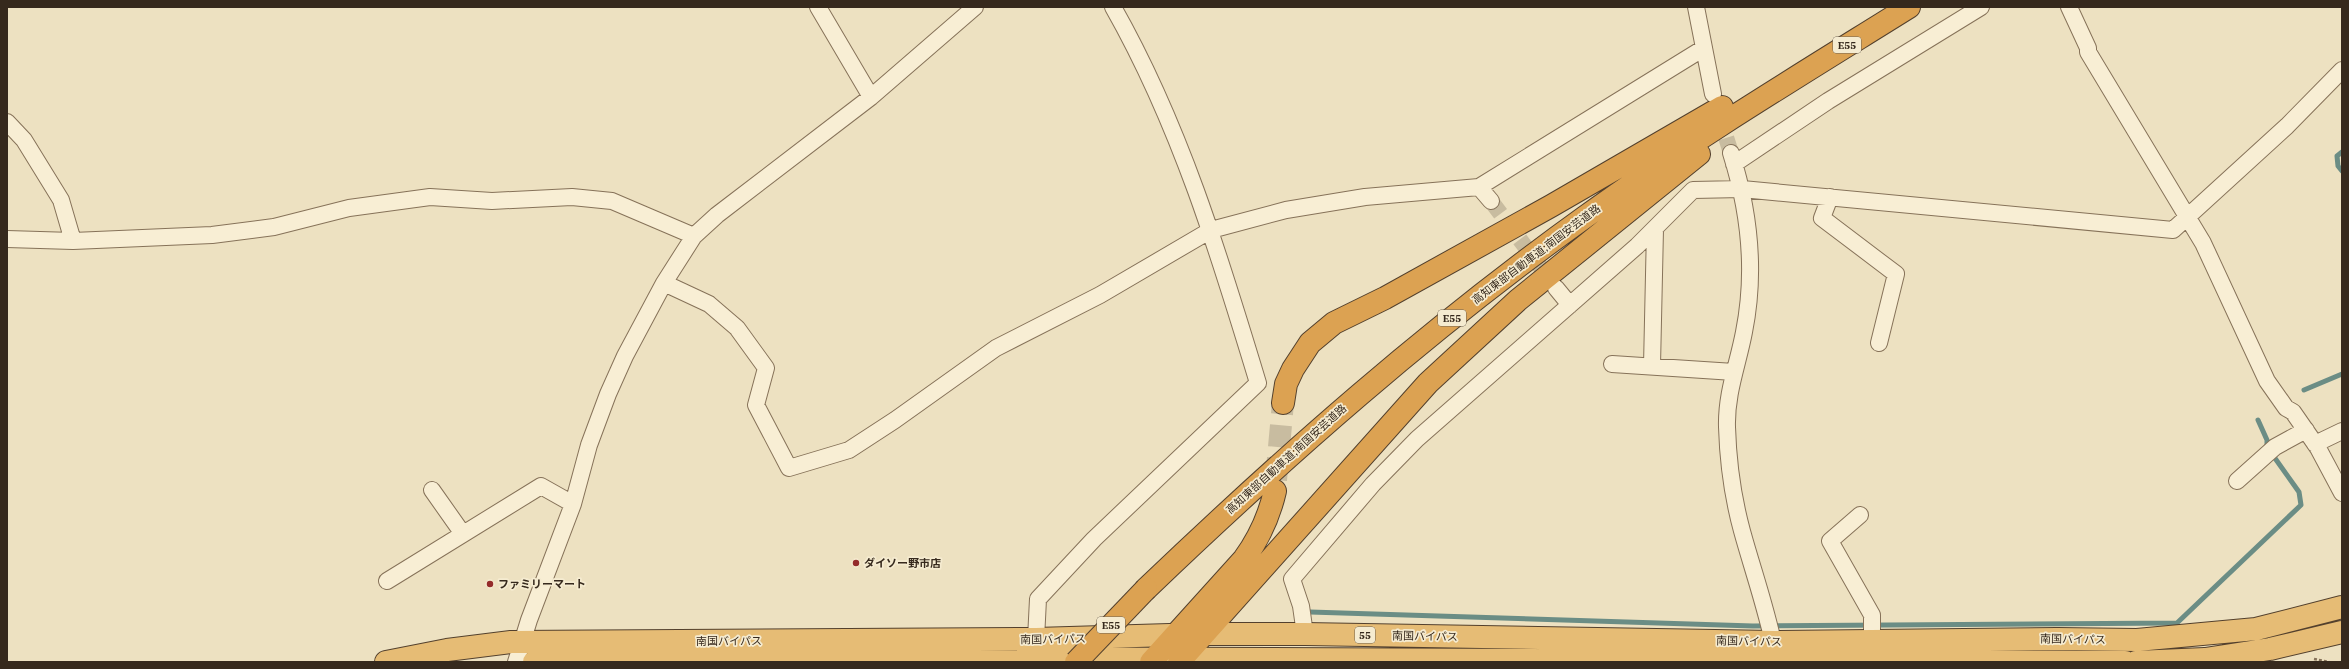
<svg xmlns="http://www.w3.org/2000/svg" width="2349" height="669" viewBox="0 0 2349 669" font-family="'IBM Plex Serif','Noto Sans JP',serif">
<rect width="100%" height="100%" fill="#ede1c1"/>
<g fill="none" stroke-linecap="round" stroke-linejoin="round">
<path stroke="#6b8d85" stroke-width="5" d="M2342,152L2337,156L2338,166L2342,171
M2304,390L2342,374
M1310,612L1753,626L2177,623L2301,505L2299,492L2267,447V440L2258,420"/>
<path stroke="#c8bca0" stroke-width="16" stroke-dasharray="16 8" stroke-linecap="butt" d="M1719,115L1731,153
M1491,201L1554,285"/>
<path stroke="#c8bca0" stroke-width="22" stroke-dasharray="22 11" stroke-linecap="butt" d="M1276,480L1283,403"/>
<defs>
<path id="minor" d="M818,7L871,97
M1696,7L1713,94
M2069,7L2088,48V52L2203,243L2267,381L2286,408L2293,412L2318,448L2342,493
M7,122L24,140L61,200L73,241
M1731,153C1749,210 1756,272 1744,332C1738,364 1726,393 1727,427C1728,461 1733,498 1742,531C1753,571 1767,610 1775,651
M1734,164L1828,101L1981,7
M1479,187L1491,201
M1830,197L1822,218L1896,274L1879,343
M7,239L73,241L212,235L274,227L349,208L430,197L492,201L572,197L612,201L694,236
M664,283L709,304L737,328L766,368L756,405L789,468L849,450L895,420L996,348L1100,295L1211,230L1286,210L1365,197L1479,187L1704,48
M1556,288L1570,305
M1612,364L1734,372
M1652,366L1655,229
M2315,444L2342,431
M2237,481L2275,447L2306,430
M432,490L463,534
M1860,515L1830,541L1872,615V641
M387,581L541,486L573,504
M1305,634L1301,606L1292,579L1373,484L1417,439L1637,246L1693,190L1742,189L2173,230L2287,126L2342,70
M1036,639L1038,599L1094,539L1258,383C1219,254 1180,125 1113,7
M516,662L529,620L573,504L589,445L608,394L625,356L664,283L694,236L717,215L871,97L975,7"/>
<path id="trunk" d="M386,662L447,650L511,642L1036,639L1203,634H1305L1774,642L2057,639L2137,640L2256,629L2342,607
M534,662L643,657L2125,662
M2136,662L2205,659L2270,649L2342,632"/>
<path id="motorway" d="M1283,403L1286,384L1293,369L1310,343L1334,323L1385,298L1551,206L1722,107
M1146,589C1285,456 1429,329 1585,217C1689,142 1800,75 1909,7
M1151,662L1244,559C1260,537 1269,517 1275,491
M1179,662L1428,383L1518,300L1699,154"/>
</defs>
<use href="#minor" stroke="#867259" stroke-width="18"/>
<use href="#trunk" stroke="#53402d" stroke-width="24"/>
<use href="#motorway" stroke="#53402d" stroke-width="24"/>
<path stroke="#867259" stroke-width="2.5" stroke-dasharray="3 2" stroke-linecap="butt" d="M2314,659L2329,662"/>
<use href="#minor" stroke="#f8eed4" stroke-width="16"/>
<use href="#trunk" stroke="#e6bc75" stroke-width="22"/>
<use href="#motorway" stroke="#dca252" stroke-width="22"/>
<defs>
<path id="motorway-bridge" d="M1076,662L1146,589"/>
</defs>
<use href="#motorway-bridge" stroke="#53402d" stroke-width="24" stroke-linecap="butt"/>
<use href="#motorway-bridge" stroke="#dca252" stroke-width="22"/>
</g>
<g fill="#942b2a" stroke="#f5ebd0" stroke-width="1.5">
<circle cx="856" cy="563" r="4"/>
<circle cx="490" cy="584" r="4"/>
</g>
<g text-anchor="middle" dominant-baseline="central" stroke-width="3.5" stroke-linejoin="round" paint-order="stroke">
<g fill="#f5ebd0" stroke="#6f6353" stroke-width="1">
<rect x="1833" y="37" width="28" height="16" rx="3"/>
<rect x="1438" y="310" width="28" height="16" rx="3"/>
<rect x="1097" y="617" width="28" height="16" rx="3"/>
<rect x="1355" y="627" width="20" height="16" rx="3"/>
</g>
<g font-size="10" font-weight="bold" fill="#36291d">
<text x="1847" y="45">E55</text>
<text x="1452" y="318">E55</text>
<text x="1111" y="625">E55</text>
<text x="1365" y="635">55</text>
</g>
<g font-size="11" fill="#36291d" stroke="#f5ebd0">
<text transform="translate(1536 254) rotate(-37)">高知東部自動車道;南国安芸道路</text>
<text transform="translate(1286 459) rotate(-42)">高知東部自動車道;南国安芸道路</text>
<text transform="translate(1425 636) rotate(1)">南国バイパス</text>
<text transform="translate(1053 639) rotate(-1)">南国バイパス</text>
<text transform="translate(2073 639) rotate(1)">南国バイパス</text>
<text x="729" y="641">南国バイパス</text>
<text transform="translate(1749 641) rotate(1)">南国バイパス</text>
</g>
<g font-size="11" font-weight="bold" fill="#36291d" stroke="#f5ebd0" text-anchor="start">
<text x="864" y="563">ダイソー野市店</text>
<text x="498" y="584">ファミリーマート</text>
</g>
</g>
<rect width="2349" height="669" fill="none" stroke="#36291d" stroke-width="16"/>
</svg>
